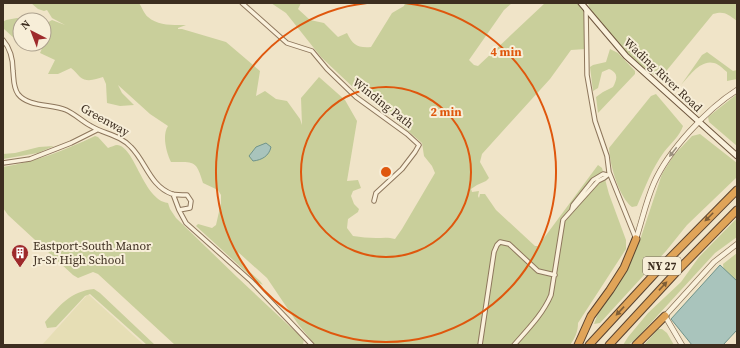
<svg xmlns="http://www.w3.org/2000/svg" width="740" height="348" viewBox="0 0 740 348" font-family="'Source Serif 4',serif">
<rect width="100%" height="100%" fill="#f0e4c8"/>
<path fill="#e6deb5" d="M88,294L144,345H42Z"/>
<path fill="#c9cf9b" d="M31,3H139C142,7 144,14 148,17C158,26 173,25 186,25L178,28V29H182L226,42L260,71L256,96L265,91L276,99L287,101L300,119L302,125L301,98L319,77L345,100L357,121L347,181L358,180L361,188L353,191L351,196L354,204L359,209L358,212L348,219L347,228L353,236C361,237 368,238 376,238C383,238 388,237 395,239L402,229L435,173L432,166L424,156L422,143L393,118L377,106L374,98L370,93L357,91L321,57L286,13L271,3H301L298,9L310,20L324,23L338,37L347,33C353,45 357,48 371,47L392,13L404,6L405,3H512L504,10L469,60L474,65L478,66L545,3H582L585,8L586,49L571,50L550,79L482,154L480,162L489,178L486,181L477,185L471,189L472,192L479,191L478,196L479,198L480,194H485L496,210L535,246H538L598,165L602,168L609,194L626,240V249L578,323C578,332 575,338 570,345H315L298,324L267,278L238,252L243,266L260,281L263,285L257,282L196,226L198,224L212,228L216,225L221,203V195L218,190L203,183C196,160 195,162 171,162C166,152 162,135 168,126L150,114L118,85L122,93L134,105L120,106L107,103L106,84L103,77C96,79 87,83 80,77C77,74 75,71 71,68L58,74H48L55,60L40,53L44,44L47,23L52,20L65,25L52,18L47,10L44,11L38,9Z
M588,3H737V21C727,14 725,11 713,14L663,75L656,76C631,63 609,31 590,10Z
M17,18L23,19V20H20V35L15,39L4,29L3,22L6,20Z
M610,49L618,53L635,71V74L598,113L596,97L603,92L613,87C617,79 619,73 609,69L602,72L598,88L593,91L590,67L593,65L606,62Z
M707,52L733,71L737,70V79L727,81V72C723,69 719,64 714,63C701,59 689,76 681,85L702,55Z
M656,94L683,126C679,137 671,143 664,152C652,168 645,188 637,206L632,207C619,197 610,166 609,148L651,96Z
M737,94V146L709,122L708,117Z
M700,134L737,163V177L687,225L666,251L600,323L594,324L600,308L611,295L640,240L662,174L674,155L692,136Z
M95,136L98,137L108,148C111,147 115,145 117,145C135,146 143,200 168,203L170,209L176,218L237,277L300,336L304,339L303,345H175L98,274L93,272L78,278L73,275L8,215L3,208V167C35,162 65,150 95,136Z
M54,146L38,153L3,159V154L15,153L39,147Z
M737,218V237L715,253L636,339L628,345H623L628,337L648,313L681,282L699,257Z
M737,253V291L724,274L723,264Z
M94,289L100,293L155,345H147L90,294L85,296L56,327L47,328L45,322C59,306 71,291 94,289Z
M658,329H662L667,333L674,345H644Z"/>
<path fill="#a9c4bc" stroke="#6f938a" d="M266,143L271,147C269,156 262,160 253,161L249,156L256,147Z
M720,265L737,281V330L723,345H692L671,319Z"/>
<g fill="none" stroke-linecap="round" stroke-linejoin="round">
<defs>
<path id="minor" d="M242,3L287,43L312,51L327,69L356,97L407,134L419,145L415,152L402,169L376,193L374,201
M586,9L587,75L595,121L607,156L609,172L636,239
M3,40C10,48 13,60 13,71C14,79 13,87 18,94C28,107 51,104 66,110C75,114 83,122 91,126C104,134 120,135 131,147C146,162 150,186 172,194C177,195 183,195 187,195L191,201L190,208L179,210L173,194
M3,163L30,159L71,143L97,130
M572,209L573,205L593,180L603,174L607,175
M179,210L186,223L251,281L312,345
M480,345L494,252L497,245L500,242L509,244L538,271L555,275
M514,345C528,329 543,314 551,295L563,220L598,181L604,178L609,174"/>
<path id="tertiary" d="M636,239C642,221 646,201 654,183C668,151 707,109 737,90
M682,345L665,316L714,262L737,244"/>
<path id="secondary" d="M581,3L626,56L737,156"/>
<path id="motorway" d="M578,345L591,316L610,290L624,268L636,239
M589,345L660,268L737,190
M609,345L681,267L737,210
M636,345L665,316"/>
</defs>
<use href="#minor" stroke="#8d765c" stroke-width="5.5"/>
<use href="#tertiary" stroke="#8d765c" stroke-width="6"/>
<use href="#secondary" stroke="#6f573f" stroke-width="7"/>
<use href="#motorway" stroke="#5b4430" stroke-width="9"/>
<use href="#minor" stroke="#faf1dc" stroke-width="3.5"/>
<use href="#tertiary" stroke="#faf1dc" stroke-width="4.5"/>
<use href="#secondary" stroke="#faf1dc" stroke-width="5"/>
<use href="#motorway" stroke="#e0a458" stroke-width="7"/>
</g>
<defs><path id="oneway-solid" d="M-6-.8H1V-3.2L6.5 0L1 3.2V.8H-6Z"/></defs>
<use fill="#9c907e" href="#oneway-solid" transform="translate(673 152) rotate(128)"/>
<g fill="#7e5d36">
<use href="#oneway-solid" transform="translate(709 217) rotate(135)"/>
<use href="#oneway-solid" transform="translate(663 286) rotate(-47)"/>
<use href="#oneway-solid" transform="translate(620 311) rotate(133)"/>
</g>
<g fill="none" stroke="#df570d" stroke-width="2">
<circle cx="386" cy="172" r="85"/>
<path d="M405 3A170 170 0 1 1 367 3"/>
</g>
<defs>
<symbol id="building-pin" viewBox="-11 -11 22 30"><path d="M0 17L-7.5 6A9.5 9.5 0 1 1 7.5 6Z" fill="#9e2a2b" stroke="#f7eed8"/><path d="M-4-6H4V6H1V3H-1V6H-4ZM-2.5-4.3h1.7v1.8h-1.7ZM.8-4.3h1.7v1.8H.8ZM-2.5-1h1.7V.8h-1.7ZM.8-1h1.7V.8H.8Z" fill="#fff"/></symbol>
</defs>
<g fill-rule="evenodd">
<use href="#building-pin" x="10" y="243" width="20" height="27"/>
</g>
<g text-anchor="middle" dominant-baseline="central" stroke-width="4" stroke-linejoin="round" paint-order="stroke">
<rect fill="#f7eed8" stroke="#756857" stroke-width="1" x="643" y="257" width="38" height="18" rx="3"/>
<g font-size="11" font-weight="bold" fill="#3d2e20">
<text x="662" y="266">NY 27</text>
</g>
<g font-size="12" fill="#3d2e20" stroke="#f7eed8">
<text transform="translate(663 75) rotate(43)">Wading River Road</text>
<text transform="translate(383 103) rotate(38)">Winding Path</text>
<text transform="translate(105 120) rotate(29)">Greenway</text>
</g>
<g font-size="12" fill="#3d2e20" stroke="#f7eed8" text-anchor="start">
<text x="33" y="246">Eastport-South Manor<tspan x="33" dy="14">Jr-Sr High School</tspan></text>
</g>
</g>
<circle cx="386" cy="172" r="6" fill="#df570d" stroke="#f7eed8" stroke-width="2"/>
<g font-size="12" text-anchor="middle" font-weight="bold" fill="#df570d" stroke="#f7eed8" stroke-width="4" stroke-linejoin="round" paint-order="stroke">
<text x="506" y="56">4 min</text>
<text x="446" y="116">2 min</text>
</g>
<rect width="740" height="348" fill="none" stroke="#3d2e20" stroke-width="8"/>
<g transform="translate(32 32) rotate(318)"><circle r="19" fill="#f7eed8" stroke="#ada18e"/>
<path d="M0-3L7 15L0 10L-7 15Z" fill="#9e2a2b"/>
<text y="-6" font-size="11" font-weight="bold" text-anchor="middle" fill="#3d2e20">N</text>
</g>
</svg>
